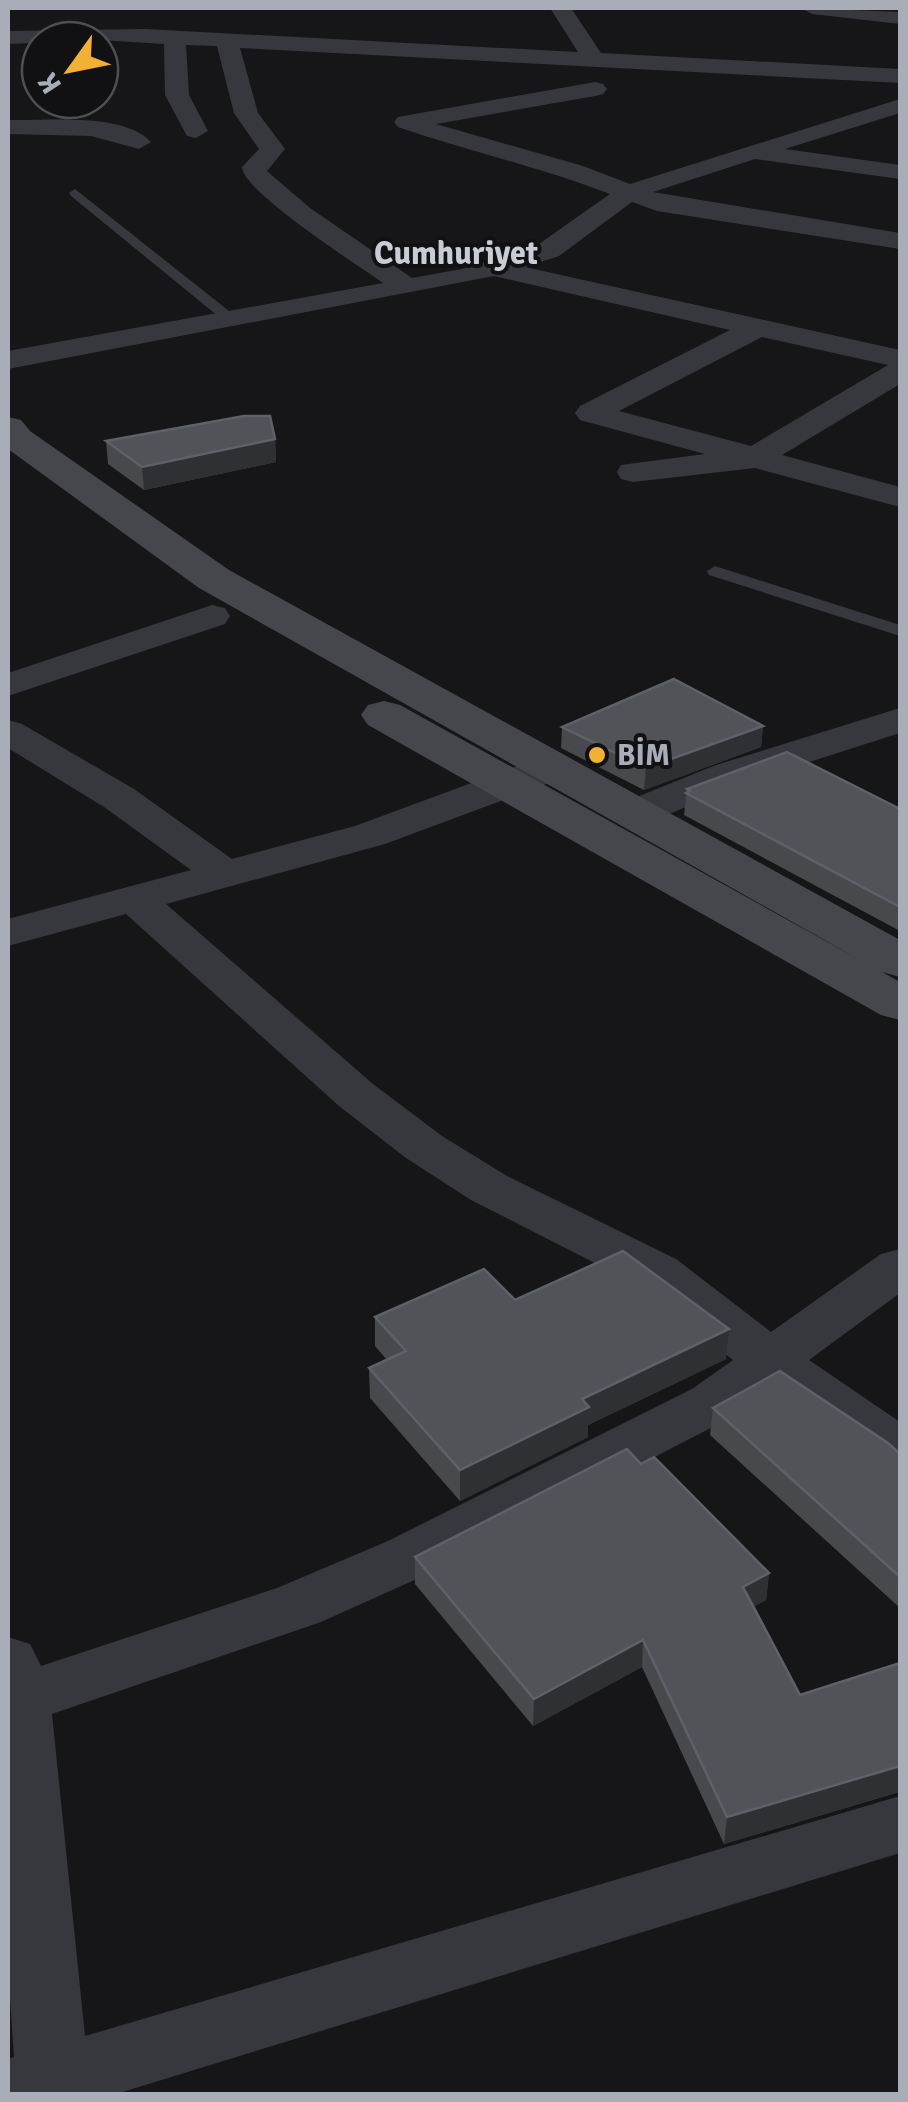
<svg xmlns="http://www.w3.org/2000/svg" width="908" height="2102" viewBox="0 0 908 2102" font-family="Signika,sans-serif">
<rect width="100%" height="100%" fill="#161618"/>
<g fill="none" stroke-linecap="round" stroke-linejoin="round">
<path fill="#37383d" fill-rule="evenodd" d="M75,189L234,315V321H224L71,196L69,193Z
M715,566L900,625V636L709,575L707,571Z"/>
<path fill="#37383d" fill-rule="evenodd" d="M550,8H571L601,53L900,69V83L240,48L258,113L285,149L267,171L310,208L412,278L462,269L539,244L610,194C540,167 468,151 398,127L394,122L398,117L595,82L603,84L607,89L603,94L595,96L436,124L583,166L630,184L900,99V113L785,149L900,165V179L755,159L653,192L900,233V249L657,211L632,202L559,256L525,267L900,350V384L782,455L900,487V507L755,468L633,482L621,479L617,472L621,465L705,454L580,420L575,413L580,406L730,330L494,276L8,369V351L383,283C358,265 243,192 242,167L259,149L234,113L217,46L186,45L189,95L208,131L196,138L187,136L165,95L164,44L100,40L8,44V31L145,29L578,52ZM762,337L888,365L751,446L619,411Z
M801,8L900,12V24L812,14Z
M8,120C46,121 124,112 151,142L139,149L91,136L8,134Z
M212,605L225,608L230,616L225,624L8,696V673Z
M900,708V733L744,783L652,821L637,824L622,821L616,812L622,803L716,765Z
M8,720L22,724L134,789L232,859L355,826L534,760L548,757L562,760L568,769L562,778L385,844L166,904L373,1084L442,1136L507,1176L676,1259L771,1332L881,1254L900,1249V1293L809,1360L900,1422V1471L880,1465L771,1389L732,1417L430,1573L321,1622L52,1714L85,2036L900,1796V1853L116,2094H8V2059L14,2057L8,1969V1637L30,1644L41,1666L277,1588L388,1541L692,1389L733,1360L638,1285L471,1200L406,1158L339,1106L126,914L8,946V919L191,870L104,807L8,748Z"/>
<path fill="#45474d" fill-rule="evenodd" d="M8,417L21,420L30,431L229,570L900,940V977L882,972L900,982V1020L881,1015L368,725L361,715L368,705L384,701L400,705L860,960L199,588L8,449Z"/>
</g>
<path fill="#47494d" d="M275,439L276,462L144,490L108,464L106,441Z
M763,726L761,747L644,790L561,748L562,727Z
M687,789L900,809V931L684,815Z
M515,1300L726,1359L588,1425V1437L460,1501L370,1398L369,1368L387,1360L375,1346V1317Z
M713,1408L900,1454V1608L710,1435Z
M641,1464L769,1573L766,1600L753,1607L800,1695L900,1663V1794L899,1792L724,1844L642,1667L533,1726L415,1584V1557Z"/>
<path fill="#2f3033" d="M275,439L276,462L144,490L142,467Z
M763,726L761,747L644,790L646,768Z
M729,1329L726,1359L588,1425V1437L460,1501V1470L582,1399Z
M769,1573L766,1600L740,1614L743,1587Z
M643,1640L642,1667L533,1726L534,1699Z
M900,1766L899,1792L724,1844L727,1817Z"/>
<path fill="#525359" stroke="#5f6168" stroke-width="2.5" d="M244,416H270L275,439L142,467L106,441Z
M674,679L763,726L646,768L562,727Z
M787,752L900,809V907L686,793L690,791L687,789Z
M623,1251L729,1329L582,1399L589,1407L460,1470L369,1368L406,1351L375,1317L484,1269L515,1300Z
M780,1371L888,1443L900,1454V1577L713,1408Z
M627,1449L641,1464L654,1457L769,1573L743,1587L800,1695L900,1663V1766L727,1817L643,1640L534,1699L415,1557Z"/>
<circle fill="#f2b134" stroke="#111113" stroke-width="4" cx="597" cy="755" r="10"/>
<g text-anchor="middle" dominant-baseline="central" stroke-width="8" stroke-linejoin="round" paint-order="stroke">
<g font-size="30" font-weight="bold" fill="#a8adb8" stroke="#111113" text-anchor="start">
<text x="617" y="755">BİM</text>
</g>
<g font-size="32" font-weight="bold" fill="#c9ccd4" stroke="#111113">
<text x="456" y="253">Cumhuriyet</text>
</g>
</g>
<rect width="908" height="2102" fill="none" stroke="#a8adb8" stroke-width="20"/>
<g transform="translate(70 70) rotate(237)"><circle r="48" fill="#111113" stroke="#4d4f55" stroke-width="2.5"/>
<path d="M0-8L18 38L0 25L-18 38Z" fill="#f2b134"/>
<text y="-15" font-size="28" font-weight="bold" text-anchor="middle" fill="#a8adb8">K</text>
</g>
</svg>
